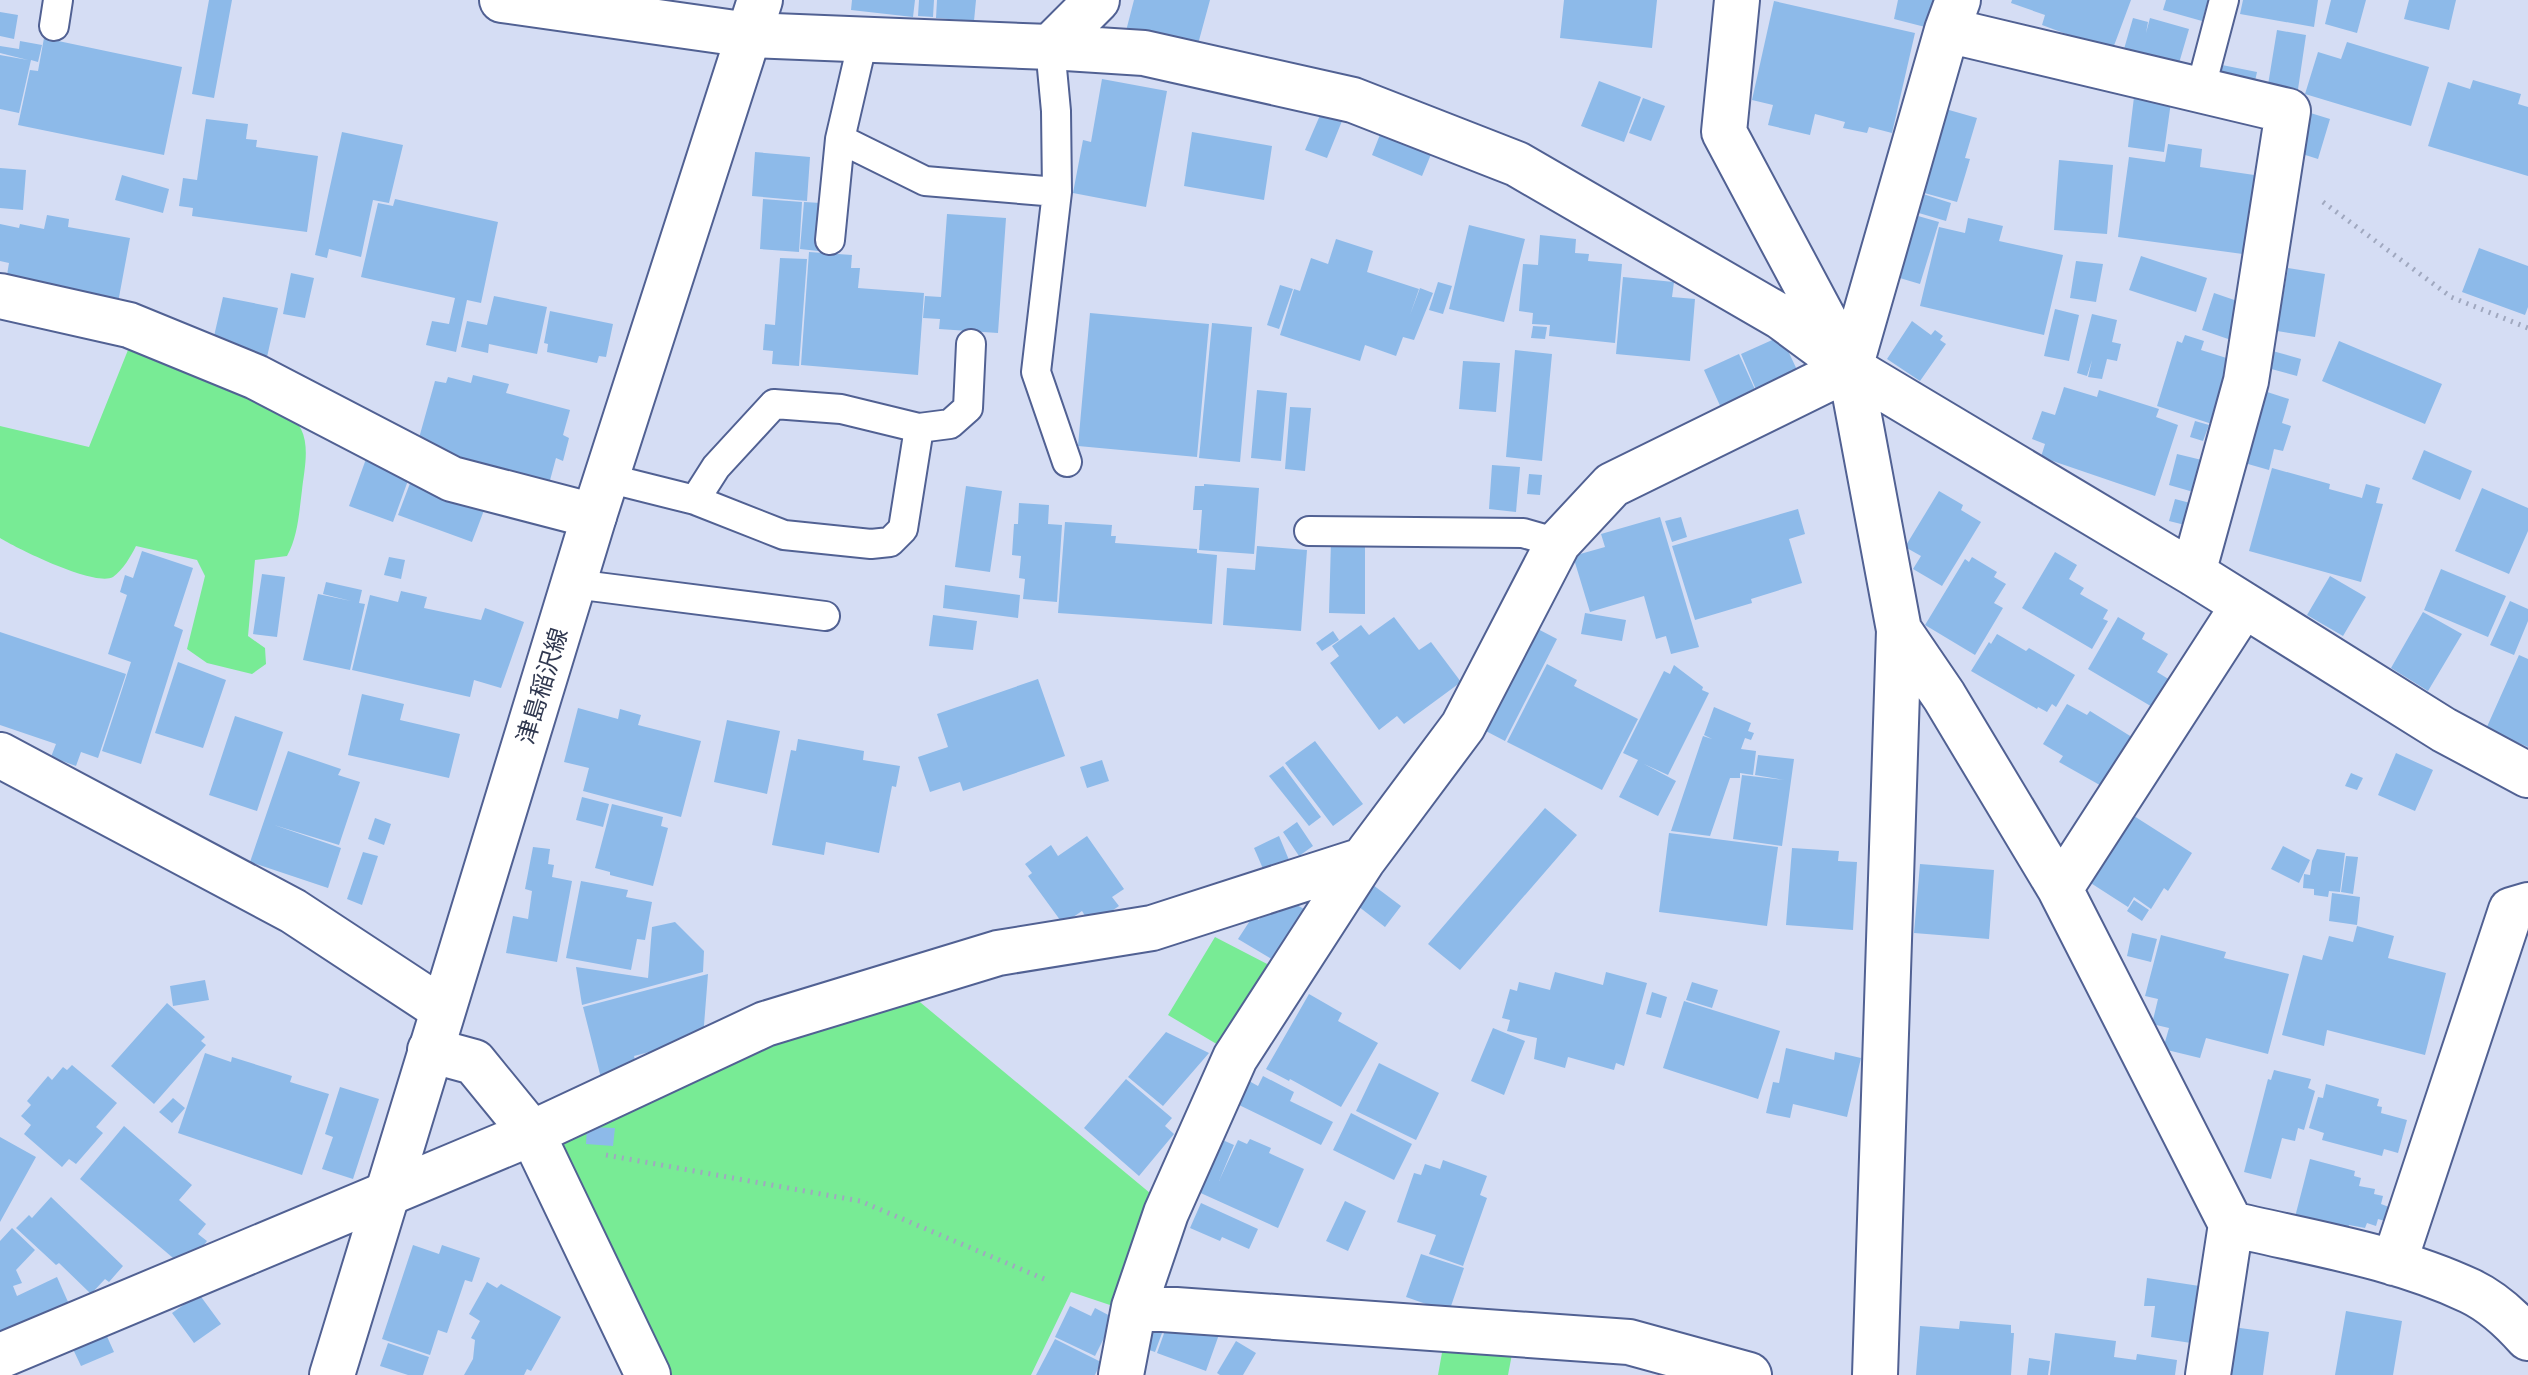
<svg xmlns="http://www.w3.org/2000/svg" width="2528" height="1375" viewBox="0 0 2528 1375" font-family="Arial,'Noto Sans JP',sans-serif">
<rect width="100%" height="100%" fill="#d5ddf4"/>
<path fill="#78eb95" d="M128,350C160,361 288,402 301,429C310,447 304,471 302,490C299,513 298,536 287,556L255,560L248,636L265,648L266,664L252,674L207,663L187,649L205,576L197,560L136,546C131,556 123,570 113,577C95,587 18,549 0,538V426L89,447Z
M1215,937L1275,968L1225,1049L1168,1015Z
M909,993L1156,1198L1119,1308L1071,1292L1031,1375H663L553,1136L784,1028Z
M1443,1347L1512,1354L1508,1375H1438Z"/>
<path fill="#8dbae9" d="M209,0H232L214,98L192,94Z
M852,0H915L913,17L851,10Z
M919,0H934L933,17L918,16Z
M937,0H976L974,21L936,18Z
M1134,0H1210L1198,44L1126,31Z
M1564,0H1657L1652,48L1560,38Z
M1898,0H1935L1929,28L1894,19Z
M2012,0H2131L2112,51L2042,25L2045,15L2011,3Z
M2166,0H2208L2202,21L2163,10Z
M2243,0H2318L2314,27L2240,14Z
M2331,0H2366L2357,33L2325,24Z
M2409,0H2456L2449,30L2404,19Z
M1774,1L1915,33L1892,133L1869,127L1867,133L1843,128L1845,122L1815,114L1810,135L1768,125L1773,105L1752,100Z
M0,12L18,15L14,39L0,36Z
M2133,18L2148,22L2146,33L2150,18L2189,29L2177,70L2122,56Z
M2277,30L2306,35L2297,96L2267,91Z
M44,38L182,67L164,155L18,125L30,70L38,71Z
M20,41L42,45L38,62L31,60L19,113L0,109V55L28,60L0,53V46L19,49Z
M2347,42L2429,67L2411,126L2305,94L2318,52L2341,59Z
M2222,65L2257,72L2253,90L2218,83Z
M1102,79L1167,91L1146,207L1073,193L1083,140L1091,142Z
M2473,80L2521,94L2518,104L2528,107V176L2428,146L2448,82L2470,89Z
M1599,81L1641,97L1624,142L1581,126Z
M2134,97L2171,102L2164,152L2128,147Z
M1643,98L1665,106L1651,141L1629,133Z
M1942,108L1977,118L1965,158L1970,159L1957,202L1917,191Z
M2304,111L2330,119L2318,159L2299,153Z
M1321,113L1342,121L1327,158L1305,150Z
M206,119L248,124L246,139L257,140L256,147L318,156L307,232L192,216L193,208L179,206L183,178L197,180Z
M342,132L403,145L389,203L373,200L361,257L329,249L327,258L315,255Z
M1192,132L1272,146L1264,200L1184,186Z
M1381,132L1432,152L1422,176L1372,155Z
M2168,144L2202,149L2200,167L2261,176L2250,255L2118,237L2129,157L2165,162Z
M755,152L810,157L807,201L752,196Z
M2059,160L2113,165L2107,234L2054,230Z
M0,168L26,170L23,210L0,208Z
M122,175L169,189L163,213L115,200Z
M1917,192L1951,203L1946,221L1912,211Z
M395,199L498,222L481,303L467,300L456,352L426,345L432,321L449,324L455,298L361,277L378,203L393,206Z
M763,199L802,202L799,252L760,249Z
M804,202L821,203L818,251L800,249Z
M947,214L1006,218L998,333L939,329L940,319L923,318L925,296L941,297Z
M1911,214L1939,222L1920,284L1893,276Z
M47,215L69,219L68,227L130,238L117,308L5,287L9,263L0,261V224L19,228L20,224L44,229Z
M1968,218L2003,226L1999,241L2063,255L2044,335L1920,306L1939,227L1965,233Z
M1469,225L1525,239L1504,322L1449,309Z
M1540,235L1576,239L1575,253L1589,254L1588,261L1622,264L1615,343L1549,336L1550,325L1532,324L1533,313L1519,311L1523,264L1538,265Z
M1336,239L1373,251L1367,272L1419,289L1410,315L1420,288L1433,293L1414,340L1403,337L1396,356L1365,345L1360,361L1280,335L1294,289L1300,291L1311,258L1328,264Z
M2479,248L2528,266V307L2525,315L2462,292Z
M809,252L852,255L851,268H860L858,288L924,293L918,375L801,365Z
M2141,256L2207,278L2196,312L2129,290Z
M780,258L807,259L799,366L772,364L773,351L763,350L765,324L775,325Z
M2076,261L2103,264L2096,302L2070,298Z
M2288,268L2325,274L2315,337L2277,331Z
M291,273L314,278L305,318L283,314Z
M1623,277L1674,282L1672,297L1695,299L1690,361L1616,354Z
M1438,282L1452,286L1443,314L1429,310Z
M1280,285L1293,289L1279,329L1267,325Z
M2214,293L2246,304L2234,341L2202,330Z
M494,296L547,307L537,354L489,344L488,353L461,347L467,321L487,325Z
M223,297L278,308L267,357L212,345Z
M2055,309L2079,315L2069,361L2044,356Z
M550,311L613,324L606,357L599,356L597,363L547,352L548,344L544,343Z
M1090,313L1209,324L1197,457L1078,446Z
M2092,314L2117,320L2112,342L2121,344L2117,361L2107,359L2102,379L2088,377L2092,360L2087,376L2077,373Z
M1912,321L1931,335L1935,330L1943,336L1940,340L1946,344L1920,381L1887,359Z
M1212,323L1252,327L1240,462L1199,458Z
M1533,326L1547,327L1545,339L1531,338Z
M2185,335L2204,341L2201,350L2236,361L2215,425L2157,406L2177,341L2182,343Z
M1781,336L1799,374L1757,392L1741,354Z
M2339,341L2442,384L2425,424L2322,381Z
M1515,350L1552,354L1542,461L1506,457Z
M2269,350L2301,359L2297,376L2264,367Z
M1739,354L1757,394L1722,410L1704,370Z
M1463,361L1500,363L1496,412L1459,409Z
M473,375L509,384L506,393L570,410L563,435L569,438L563,461L556,458L549,484L427,451L430,441L419,438L435,381L446,383L448,377L471,383Z
M2064,387L2097,397L2099,390L2159,409L2156,417L2178,425L2155,496L2041,457L2045,444L2032,439L2042,411L2055,415Z
M1257,390L1287,393L1281,461L1251,458Z
M2261,390L2289,399L2282,423L2291,426L2283,451L2274,449L2269,470L2241,462Z
M1290,407L1311,408L1305,471L1285,469Z
M2195,421L2209,425L2203,441L2190,437Z
M2424,450L2472,471L2460,500L2412,479Z
M2177,454L2206,461L2197,493L2169,485Z
M366,459L410,475L393,522L349,506Z
M1492,465L1520,467L1516,512L1489,509Z
M2272,468L2330,484L2329,489L2362,498L2366,484L2380,488L2376,503L2383,504L2361,582L2249,551Z
M1529,474L1542,475L1540,495L1527,494Z
M412,478L486,505L472,542L398,515Z
M1204,484L1259,488L1254,554L1199,550L1202,510H1193L1195,486H1204Z
M966,486L1002,491L990,572L955,567Z
M2482,488L2528,508V531L2509,574L2455,551Z
M1939,491L1963,505L1961,510L1981,522L1942,586L1913,569L1921,556L1905,547Z
M2175,499L2194,504L2189,526L2169,521Z
M1019,503L1049,505L1048,524L1062,525L1057,602L1023,599L1025,579L1019,578L1021,556L1012,555L1014,524H1018Z
M1798,509L1805,534L1789,539L1802,583L1751,599L1752,603L1695,620L1672,546Z
M1660,517L1699,647L1671,654L1666,636L1656,639L1644,596L1590,612L1573,556L1605,547L1601,534Z
M1681,517L1687,537L1672,542L1665,521Z
M1065,522L1112,525L1111,536H1116L1115,543L1197,549V553L1217,555L1212,624L1058,613Z
M1331,541L1365,542V614L1329,613Z
M1257,546L1307,550L1301,631L1223,625L1227,568L1255,570Z
M142,551L193,568L174,626L183,630L141,764L102,751L131,662L108,654L127,595L120,592L125,575L133,578Z
M2055,552L2077,565L2069,579L2084,588L2080,594L2108,610L2103,619L2108,621L2092,649L2022,608Z
M389,557L405,560L401,579L384,575Z
M1972,557L1997,572L1994,577L2006,584L1994,603L2003,608L1975,655L1925,625L1965,559L1969,562Z
M2441,569L2506,596L2488,637L2424,610Z
M262,574L285,577L277,637L253,634Z
M2330,576L2366,597L2343,636L2307,615Z
M326,582L362,590L359,603L365,604L350,670L303,660L318,594L351,601L323,594Z
M945,585L1020,595L1018,618L943,608Z
M401,591L427,597L424,608L481,620L485,608L524,622L501,688L474,680L470,697L352,670L370,595L398,602Z
M2510,601L2528,609V621L2514,655L2490,645Z
M2423,612L2462,634L2428,691L2391,668Z
M1585,613L1626,620L1622,641L1581,634Z
M933,615L977,621L973,650L929,646Z
M1394,617L1419,650L1431,642L1461,682L1404,724L1397,716L1379,730L1330,663L1339,656L1332,646L1361,625L1369,635Z
M2118,617L2145,633L2142,639L2168,654L2157,672L2170,680L2154,708L2088,669Z
M1534,627L1557,639L1505,741L1482,729Z
M1333,631L1339,640L1322,651L1316,643Z
M0,632L126,674L98,758L81,752L76,766L51,757L56,744L0,725Z
M1997,634L2026,651L2029,648L2075,675L2056,707L2052,704L2047,712L2038,707L2037,709L1971,671L1989,642L1991,644Z
M2519,655L2528,659V747L2486,729Z
M178,662L226,680L203,748L155,733Z
M1547,664L1577,680L1574,686L1638,719L1602,790L1507,742Z
M1674,665L1703,687L1702,690L1709,693L1668,775L1644,764L1676,781L1658,816L1619,797L1638,760L1623,753L1664,671L1670,674Z
M1038,679L1065,756L963,791L960,782L930,792L918,757L948,747L937,714Z
M362,694L404,704L400,720L460,734L449,778L348,755Z
M2067,704L2087,715L2090,711L2135,739L2105,788L2059,762L2063,756L2043,744Z
M1714,707L1751,723L1748,731L1754,733L1751,740L1745,738L1741,749L1756,751L1753,775L1740,773V778H1730L1710,836L1671,831L1703,736L1712,739L1704,735Z
M578,708L618,719L620,709L641,715L638,725L701,741L681,817L583,791L589,768L564,762Z
M235,716L283,732L257,811L209,795Z
M727,720L780,731L767,794L714,782Z
M798,739L864,751L863,760L900,766L896,787L892,786L879,853L826,842L824,855L772,845L791,750L796,751Z
M1315,741L1363,804L1333,826L1285,763Z
M288,751L341,769L338,775L360,782L339,845L274,825L341,848L328,888L250,862Z
M2396,753L2433,770L2415,811L2378,795Z
M1758,755L1794,759L1782,846L1733,839L1742,775L1784,780L1755,775Z
M1102,760L1109,781L1087,788L1080,767Z
M1283,766L1321,817L1309,826L1269,776Z
M2351,773L2363,778L2357,790L2345,786Z
M582,797L609,804L603,827L576,820Z
M612,804L663,817L661,826L668,828L653,886L610,875V872L595,868Z
M1545,808L1577,835L1460,970L1428,944Z
M2134,816L2192,853L2168,891L2164,888L2151,909L2134,897L2128,907L2086,880Z
M375,818L391,824L384,845L368,839Z
M1297,822L1313,846L1299,856L1283,832Z
M1669,833L1778,847L1767,926L1659,912Z
M1087,836L1124,889L1112,897L1119,906L1091,925L1082,911L1063,924L1028,876L1032,873L1025,864L1051,845L1058,856Z
M1279,836L1289,860L1264,871L1254,848Z
M2283,846L2310,860L2299,883L2271,869Z
M533,847L550,849L548,864L554,865L552,877L572,881L557,962L506,953L513,916L528,919L532,891L525,889Z
M1792,848L1839,851L1838,861L1857,862L1853,930L1786,925Z
M2317,849L2345,853L2340,892L2329,891L2328,897L2314,895V889L2303,888L2304,874L2310,875L2312,861Z
M363,852L378,856L362,905L347,899Z
M2346,856L2358,857L2353,894L2341,892Z
M1920,864L1994,870L1989,939L1914,933Z
M581,881L628,890L626,897L652,902L645,940L637,939L631,970L566,958Z
M1369,882L1401,906L1385,927L1354,903Z
M2332,893L2360,897L2357,925L2329,921Z
M1286,899L1304,909L1275,961L1238,939L1253,916L1259,920L1267,906L1278,913Z
M2134,900L2149,910L2142,921L2127,911Z
M675,922L704,951L703,972L582,1005L576,967L648,978L652,927Z
M2357,926L2394,936L2388,958L2446,973L2425,1055L2327,1030L2324,1046L2282,1035L2303,955L2322,960L2329,936L2353,942Z
M2132,933L2157,939L2151,962L2127,956Z
M2161,935L2226,952L2224,958L2289,974L2268,1054L2206,1038L2200,1058L2163,1049L2169,1028L2152,1024L2158,999L2145,996Z
M1555,972L1603,985L1606,972L1647,983L1624,1066L1616,1063L1614,1070L1568,1057L1565,1068L1534,1059L1537,1038L1507,1031L1510,1020L1502,1018L1510,989L1517,991L1519,982L1550,990Z
M708,974L703,1038L634,1056L637,1069L601,1078L583,1007Z
M205,980L209,1000L173,1006L170,986Z
M1692,982L1718,990L1712,1008L1686,1000Z
M1652,992L1667,997L1661,1018L1646,1014Z
M1309,994L1342,1013L1338,1021L1378,1043L1341,1107L1290,1079L1289,1081L1266,1069Z
M1684,1001L1780,1031L1758,1099L1663,1068Z
M167,1003L205,1037L201,1041L206,1045L154,1104L111,1066Z
M1493,1028L1525,1041L1504,1095L1471,1081Z
M1166,1032L1209,1053L1163,1106L1128,1077Z
M1786,1048L1834,1060L1835,1052L1861,1058L1847,1117L1793,1104L1790,1118L1766,1113L1773,1082L1779,1083Z
M205,1053L231,1062L232,1057L292,1076L290,1082L329,1094L302,1175L178,1133Z
M1379,1063L1439,1093L1416,1140L1356,1111Z
M72,1065L117,1103L96,1127L103,1133L76,1164L69,1159L62,1167L24,1134L31,1125L21,1116L31,1105L27,1101L48,1076L52,1080L63,1067L67,1070Z
M2274,1070L2311,1079L2308,1088L2315,1091L2304,1130L2298,1128L2295,1141L2282,1138L2271,1179L2244,1172L2268,1079L2271,1080Z
M1263,1076L1294,1092L1290,1101L1333,1122L1321,1145L1237,1104L1249,1081L1258,1086Z
M1126,1079L1172,1118L1165,1126L1174,1134L1139,1176L1084,1128Z
M2326,1084L2379,1099L2377,1106L2382,1107L2381,1113L2407,1120L2398,1153L2384,1149L2382,1156L2322,1140L2324,1133L2309,1128L2318,1097L2323,1098Z
M340,1087L379,1099L353,1179L322,1169L333,1137L325,1134Z
M173,1098L185,1108L172,1123L159,1112Z
M1351,1113L1412,1144L1394,1180L1333,1150Z
M124,1126L192,1185L179,1200L206,1224L198,1234L207,1241L193,1259L187,1254L179,1263L80,1179Z
M587,1127L615,1128L613,1146L586,1144Z
M0,1137L36,1157L0,1222Z
M1218,1138L1234,1145L1219,1181L1238,1140L1247,1144L1250,1139L1271,1148L1269,1153L1304,1169L1278,1228L1194,1190Z
M2310,1159L2355,1171L2354,1176L2361,1178L2359,1186L2375,1189L2374,1194L2383,1196L2381,1204L2389,1207L2385,1221L2378,1219L2376,1226L2367,1223L2365,1228L2349,1225L2348,1231L2295,1217Z
M1443,1160L1487,1176L1480,1195L1487,1198L1463,1266L1429,1254L1436,1235L1397,1222L1414,1173L1421,1175L1425,1164L1440,1169Z
M51,1197L123,1266L109,1282L105,1279L91,1294L59,1263L56,1265L16,1228L29,1215L32,1218Z
M1345,1201L1366,1211L1348,1251L1326,1241Z
M1201,1203L1258,1229L1249,1249L1222,1237L1220,1241L1190,1228Z
M12,1228L35,1250L16,1270L22,1283L13,1286L17,1296L57,1277L72,1311L0,1334V1241Z
M413,1245L439,1254L442,1245L480,1258L472,1282L465,1280L447,1333L438,1330L430,1355L382,1339Z
M1421,1254L1464,1268L1449,1312L1406,1297Z
M2147,1278L2206,1287L2198,1344L2151,1337L2155,1306H2144Z
M487,1282L497,1288L501,1284L561,1317L531,1371L527,1369L524,1375H464L473,1359L475,1340L471,1338L480,1321L469,1314Z
M199,1294L221,1324L194,1343L172,1313Z
M1070,1306L1091,1316L1095,1308L1114,1318L1095,1356L1055,1337Z
M2346,1311L2402,1321L2393,1375H2335Z
M1960,1321L2011,1325V1333H2014L2011,1375H1916L1920,1326L1959,1329Z
M1153,1324L1165,1325L1155,1352L1140,1347Z
M1167,1325L1221,1329L1206,1371L1157,1353Z
M2233,1327L2269,1332L2263,1375H2226Z
M105,1332L114,1352L81,1366L72,1347Z
M2055,1333L2116,1341L2114,1357L2136,1360L2137,1354L2177,1360L2175,1375H2050Z
M1055,1339L1101,1362L1095,1375H1036Z
M1236,1341L1256,1353L1243,1375H1220L1217,1373Z
M388,1343L429,1357L423,1375H408L380,1366Z
M2029,1358L2050,1361L2048,1375H2027Z"/>
<g fill="none" stroke-linecap="round" stroke-linejoin="round">
<defs>
<path id="lane" d="M54,26L58,0
M1050,47L1056,111L1057,192L1036,372L1067,462
M2200,91L2224,0
M840,139L925,181L1057,192
M830,240L840,139L863,40
M607,478L695,500L784,535L871,544L890,542L903,529L919,428
M695,500L716,467L774,404L841,409L919,428L950,424L968,408L971,344
M1309,531L1523,533L1558,543
M574,584L825,616"/>
<path id="street" d="M502,0L749,35L1050,47L1144,53L1353,100L1517,164L1781,317L1850,368L2193,573L2444,730L2528,775
M1737,0L1724,132L1850,368L1899,630L1875,1375
M1947,30L2288,111L2246,381L2193,573
M1050,47L1097,0
M0,296L129,325L256,377L452,479L594,516
M1899,630L1944,696L2060,889L2231,1224C2311,1243 2396,1256 2470,1291C2491,1301 2513,1321 2528,1338
M0,755L293,911L442,1009
M2060,889L2243,606
M430,1050L474,1062L532,1133L648,1375
M2394,1263L2511,910L2528,905
M1134,1307L1629,1342L1749,1375
M0,1356L532,1133L765,1024L998,953L1152,928L1363,860
M1121,1375L1134,1307L1166,1213L1235,1058L1363,860L1463,726L1558,543L1612,485L1850,368L1947,30L1958,0
M2208,1375L2231,1224"/>
<path id="secondary" d="M332,1375L594,516L760,0"/>
</defs>
<use href="#lane" stroke="#516193" stroke-width="32"/>
<use href="#street" stroke="#516193" stroke-width="48"/>
<use href="#secondary" stroke="#516193" stroke-width="48"/>
<path stroke="#a0a8bf" stroke-width="5" stroke-dasharray="2 6" stroke-linecap="butt" d="M2323,202L2451,297L2528,328
M606,1155L860,1201L1049,1281"/>
<use href="#lane" stroke="#fff" stroke-width="28"/>
<use href="#street" stroke="#fff" stroke-width="44"/>
<use href="#secondary" stroke="#fff" stroke-width="44"/>
</g>
<g text-anchor="middle" dominant-baseline="central" stroke-width="7" stroke-linejoin="round" paint-order="stroke">
<g font-size="24" fill="#313950" stroke="#fff">
<text transform="translate(542 686) rotate(-73)">津島稲沢線</text>
</g>
</g>
</svg>
